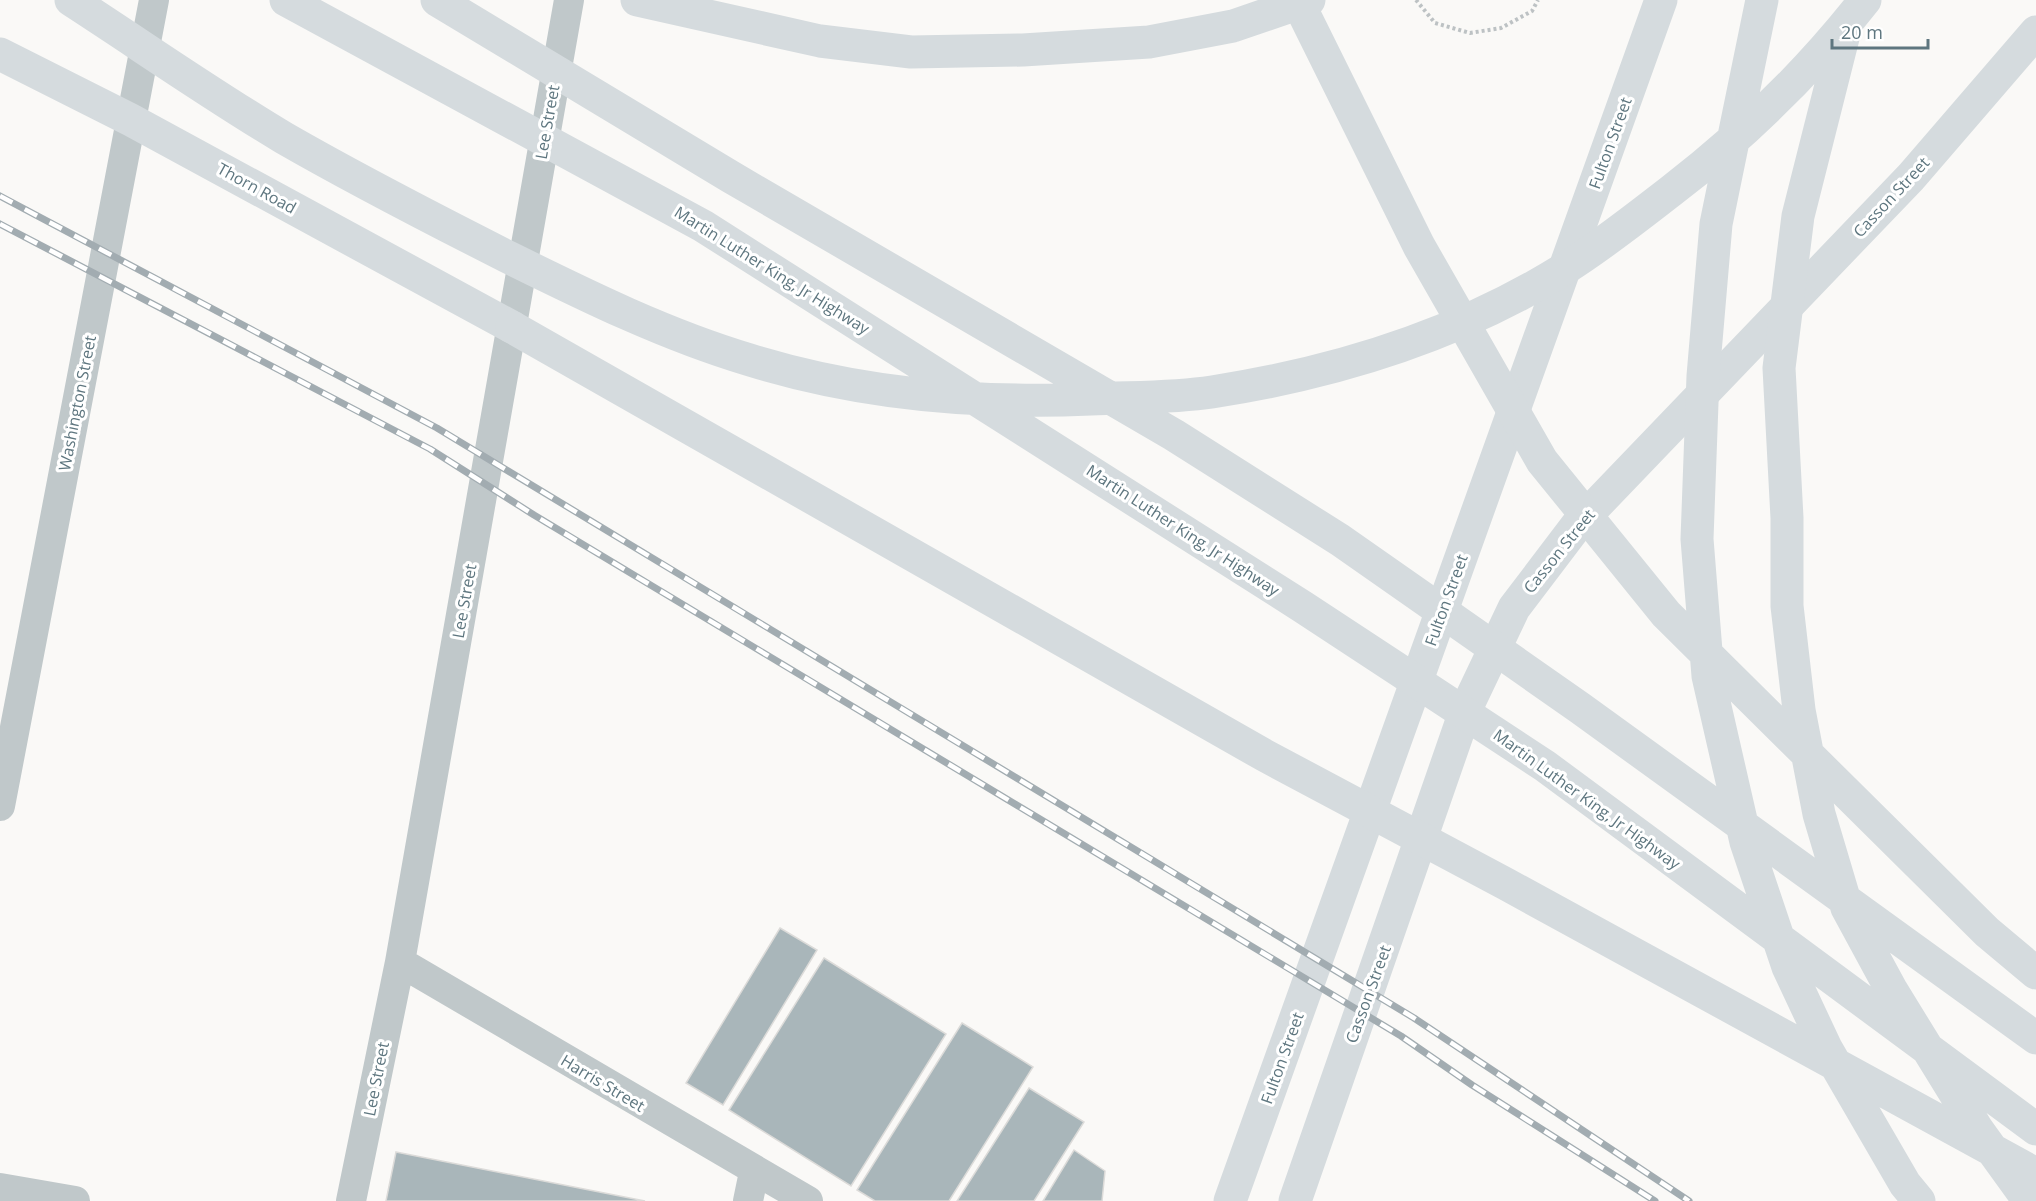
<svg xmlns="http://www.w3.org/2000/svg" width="2036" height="1201" viewBox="0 0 2036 1201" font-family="'Open Sans',sans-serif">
<rect width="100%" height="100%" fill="#faf9f7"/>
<path fill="#a9b6ba" stroke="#dcdbd9" stroke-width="1.5" d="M780,928L817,950L723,1105L686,1083Z
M824,958L946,1034L851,1186L729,1110Z
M962,1023L1033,1067L949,1201H875L857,1190Z
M1029,1088L1084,1122L1034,1201H957Z
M1074,1150L1105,1171L1102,1201H1043Z
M396,1152L645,1201H386Z"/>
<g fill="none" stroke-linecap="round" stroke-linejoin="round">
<path stroke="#bdc2c4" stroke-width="4" stroke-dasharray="3 3" stroke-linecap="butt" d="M1416,0L1435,23L1470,33L1501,28L1532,11L1538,0"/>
<path stroke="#c0c8ca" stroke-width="30" d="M0,806L154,0
M400,962L808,1201
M0,1188L75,1201
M351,1201L400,962L569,0
M748,1201L754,1172"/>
<path stroke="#d5dbde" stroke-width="33" d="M0,54L131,120L512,327"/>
<path stroke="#d5dbde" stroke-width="33" d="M1230,1201L1661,0
M1295,1201L1466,709L1514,608L1577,525L1911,177L2036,32"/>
<path stroke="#d5dbde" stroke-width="33" d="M71,0C142,46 212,95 284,138C357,180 433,219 508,257C587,296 666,335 750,360C860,394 976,404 1091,399C1131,397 1173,398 1212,392C1335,373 1458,335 1564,269C1601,246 1636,218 1671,191C1744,135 1808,73 1865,0
M286,0L703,226L1303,607L1545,766L2036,1129
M437,0L731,177L1174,435L1340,540L1580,708L2036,1038
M637,0L820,41L911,52L1023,50L1149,42L1233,26L1309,0
M1297,0L1419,246L1542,461L1666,614L1987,932L2036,973
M1762,0L1716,224L1703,376L1697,539L1708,676L1746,842L1788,967L1826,1048L1905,1184L1919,1201
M1844,34L1798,216L1779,368L1787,518V606L1799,710L1819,814L1847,908L1892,991L1977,1129L2029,1201
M512,327L1264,755L1506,884L2036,1174"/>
<defs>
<path id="rail" d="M0,196L437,428L1414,1018L1689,1201
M0,224L430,449L534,515L1401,1036L1472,1085L1655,1201"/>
</defs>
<use href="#rail" stroke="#a2acb1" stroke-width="7"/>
<use href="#rail" stroke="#fff" stroke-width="4.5" stroke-dasharray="14" stroke-linecap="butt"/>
</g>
<g text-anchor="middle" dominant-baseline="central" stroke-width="6" stroke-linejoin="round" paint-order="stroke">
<g font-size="16" fill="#5e767f" stroke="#fff">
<text transform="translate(547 122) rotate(-80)">Lee Street</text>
<text transform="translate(1610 143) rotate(-70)">Fulton Street</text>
<text transform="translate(257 188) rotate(29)">Thorn Road</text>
<text transform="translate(1891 197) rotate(-47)">Casson Street</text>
<text transform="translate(772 270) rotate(32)">Martin Luther King, Jr Highway</text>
<text transform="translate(77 403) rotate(-79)">Washington Street</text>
<text transform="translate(1183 530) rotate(33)">Martin Luther King, Jr Highway</text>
<text transform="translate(1559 551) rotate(-51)">Casson Street</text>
<text transform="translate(1446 600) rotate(-70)">Fulton Street</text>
<text transform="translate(464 601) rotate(-80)">Lee Street</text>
<text transform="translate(1587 799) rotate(36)">Martin Luther King, Jr Highway</text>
<text transform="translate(1368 994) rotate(-70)">Casson Street</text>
<text transform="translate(1282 1058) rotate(-70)">Fulton Street</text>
<text transform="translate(376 1079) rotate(-79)">Lee Street</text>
<text transform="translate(603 1083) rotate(31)">Harris Street</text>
</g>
</g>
<path d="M1832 39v9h96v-9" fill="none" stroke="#5e767f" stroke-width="3"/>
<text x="1841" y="39" font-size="18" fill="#5e767f" stroke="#ffffff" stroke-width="4.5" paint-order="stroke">20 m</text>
</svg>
